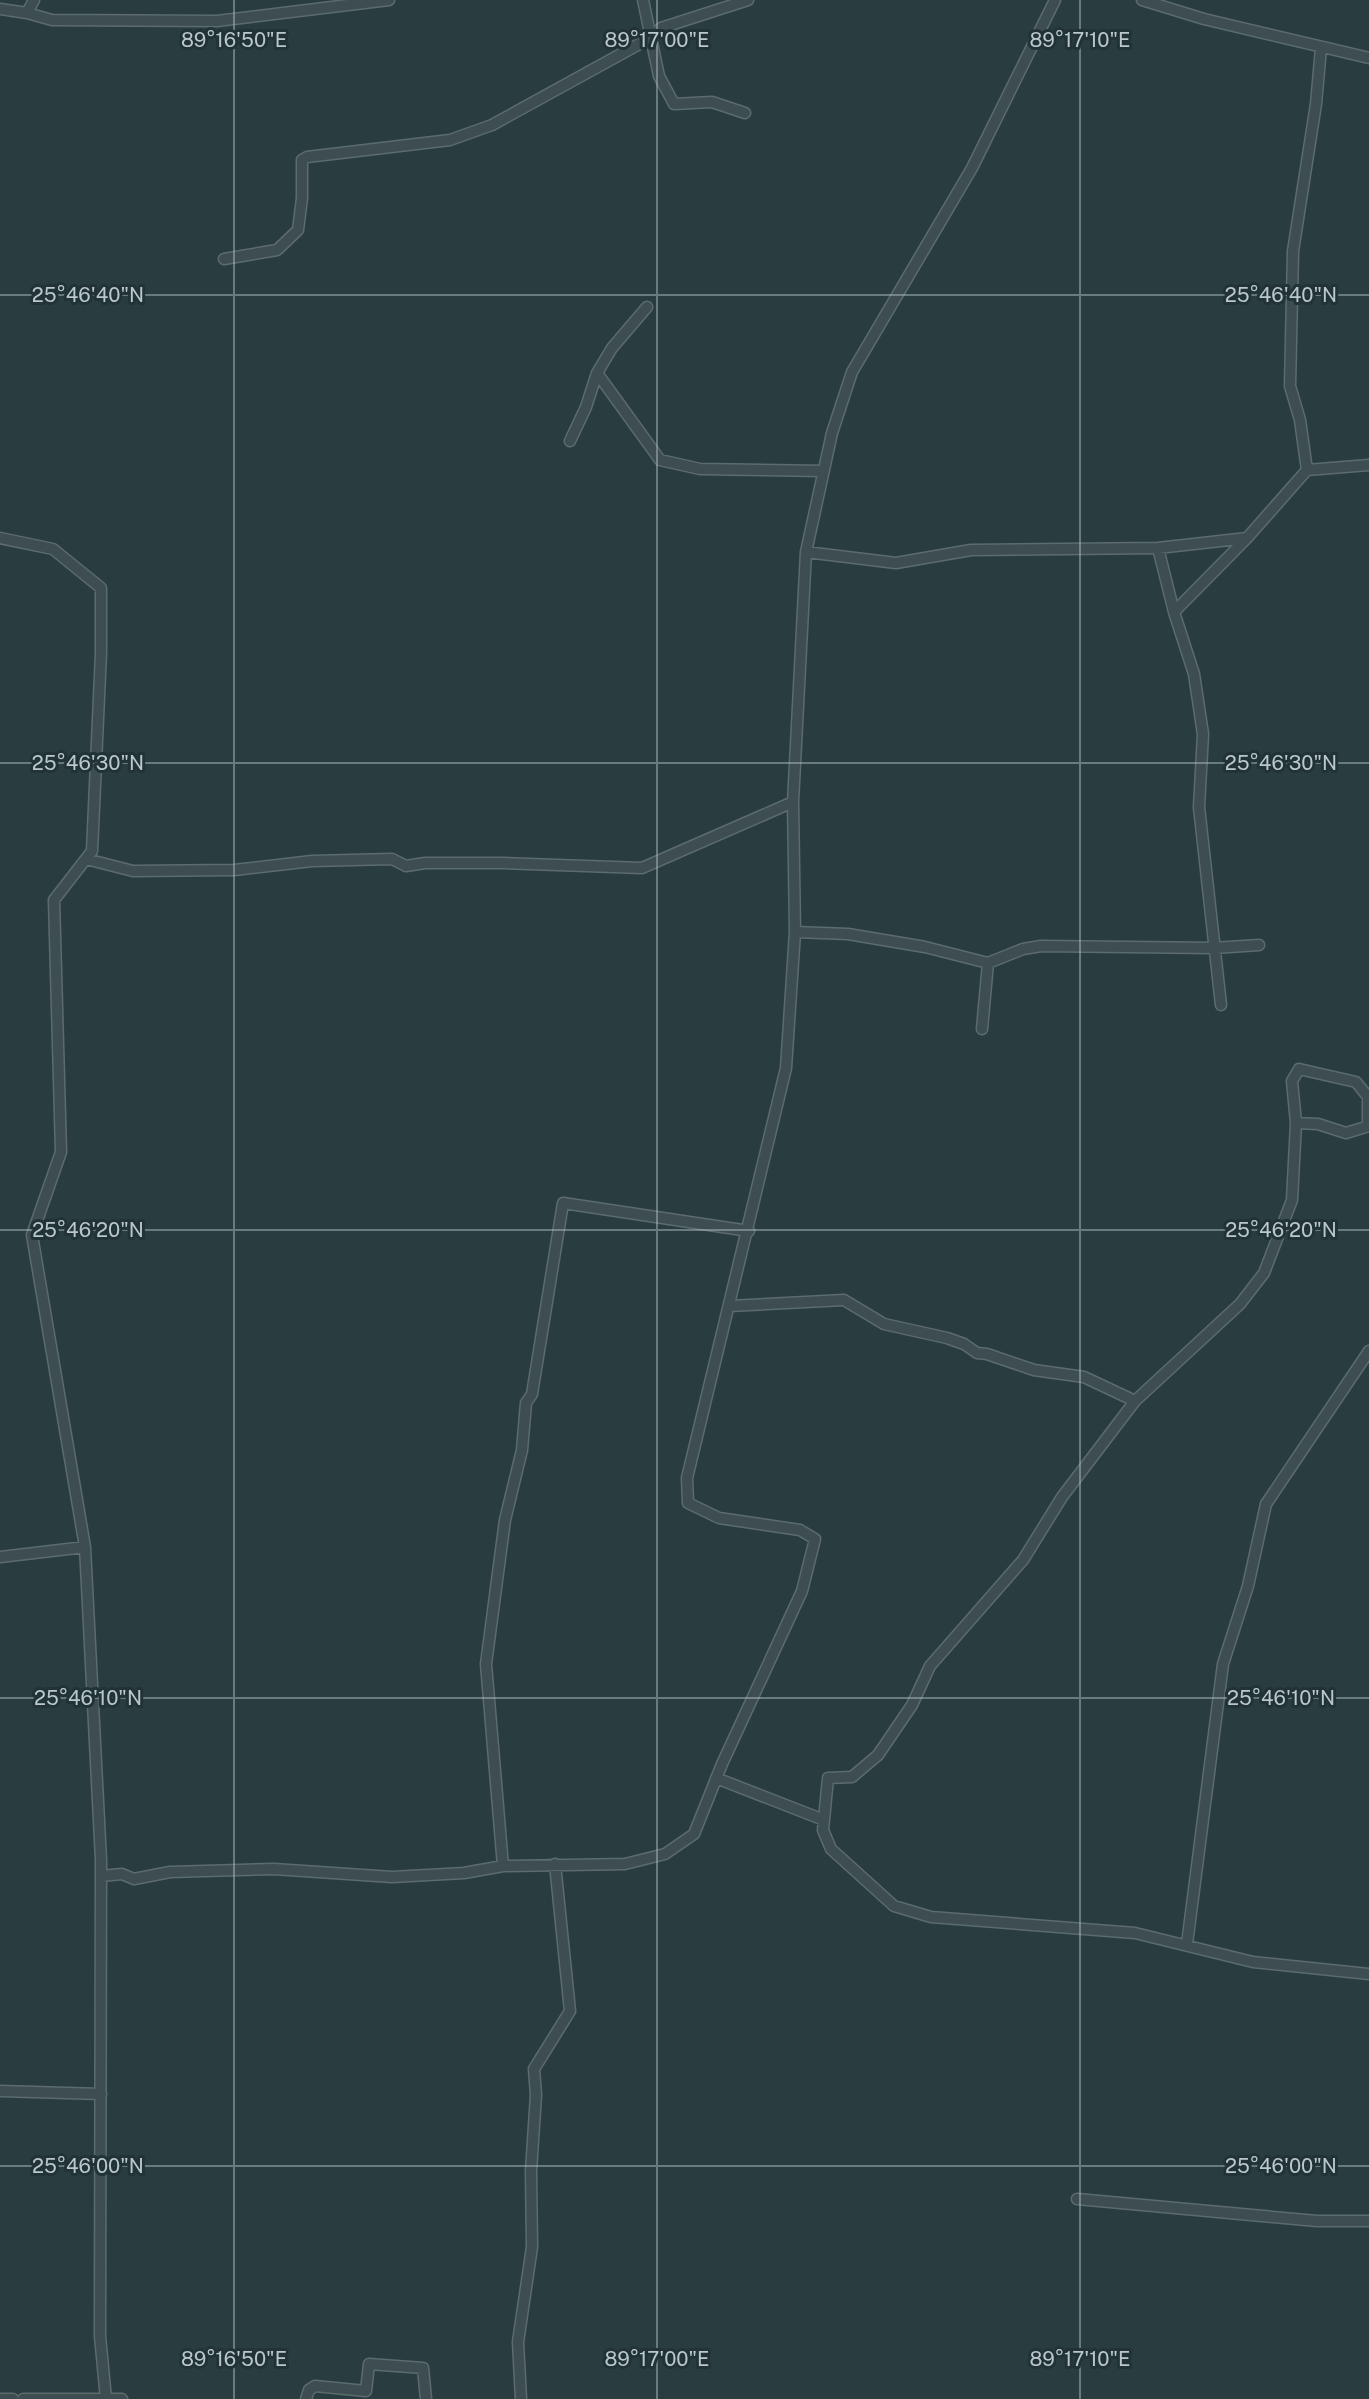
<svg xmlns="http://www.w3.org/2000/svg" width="1369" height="2399" viewBox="0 0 1369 2399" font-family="'Public Sans',sans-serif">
<rect width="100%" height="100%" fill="#293d41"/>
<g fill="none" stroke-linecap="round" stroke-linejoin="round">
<defs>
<path id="minor" d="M34,0L27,13L52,20L217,21L389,0
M643,0L659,76L674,104L712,102L745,113
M1142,0L1204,19L1369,58
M0,9L27,13
M224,259L277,250L298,230L302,198V160L307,157L450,140L492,125L652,37L661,28L748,0
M597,373L660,460L700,469L824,471
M570,441L586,407L597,373L612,348L647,307
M1307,470L1300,420L1290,386L1293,251L1316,104L1321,48
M0,538L53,549L101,588V653L92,851L54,900L61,1152L32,1235L85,1547L101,1860L100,2336L106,2399
M1158,548L1174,612L1194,674L1203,734L1199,807L1221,1005
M806,552L896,563L971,550L1158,548L1247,538L1307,470L1369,465
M1174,612L1247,538
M86,859L133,871L234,870L312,861L392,859L406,866L425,863H503L642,868L793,802
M795,932L848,934L925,947L988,963L1023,949L1041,946L1214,948L1259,945
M982,1029L988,963
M1368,1126V1097L1356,1082L1299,1069L1292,1081L1296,1123L1318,1124L1346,1133L1369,1126
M730,1306L844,1300L884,1324L947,1338L964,1344L977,1353L987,1354L1034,1370L1084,1377L1135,1401L1240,1304L1264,1273L1292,1200L1296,1123
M1135,1401L1062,1497L1023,1560L930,1666L912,1705L878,1755L852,1777L828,1778L823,1830L831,1849L894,1906L931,1917L1135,1933L1253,1962L1369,1974
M0,1557L85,1547
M716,1778L824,1820
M503,1866L486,1664L505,1520L522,1450L526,1403L532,1394L563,1203L749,1231
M101,1876L122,1874L134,1879L170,1872L274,1869L392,1877L464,1873L503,1866L625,1864L665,1854L694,1834L722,1764L802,1591L815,1539L800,1530L719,1518L688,1503L687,1478L786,1068L795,932L793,802L806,552L832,433L852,372L972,168L1055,0
M1187,1944L1223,1664L1248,1586L1266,1504L1369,1351
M0,2091L101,2094
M1077,2199L1317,2221H1369
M0,2399H13
M23,2399H122
M306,2399L309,2390L315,2386L366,2391L369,2364L423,2368L426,2399
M521,2399L518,2342L532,2247L531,2171L536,2095L534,2069L570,2011L555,1864"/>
</defs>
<use href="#minor" stroke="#5b6b6e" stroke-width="13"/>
<use href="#minor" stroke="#3d4d51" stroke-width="10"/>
</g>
<path fill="none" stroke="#bac7cb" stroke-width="2" stroke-opacity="0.45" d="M234,0V2399M657,0V2399M1080,0V2399M0,295H1369M0,763H1369M0,1230H1369M0,1698H1369M0,2166H1369"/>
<g font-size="20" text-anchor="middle" fill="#bac7cb" stroke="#223336" stroke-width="6" stroke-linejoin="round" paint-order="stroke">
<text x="234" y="47">89°16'50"E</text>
<text x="657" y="47">89°17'00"E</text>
<text x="1080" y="47">89°17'10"E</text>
<text x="88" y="302">25°46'40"N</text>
<text x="1281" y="302">25°46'40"N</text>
<text x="88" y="770">25°46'30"N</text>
<text x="1281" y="770">25°46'30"N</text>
<text x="88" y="1237">25°46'20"N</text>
<text x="1281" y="1237">25°46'20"N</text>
<text x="88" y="1705">25°46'10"N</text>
<text x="1281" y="1705">25°46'10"N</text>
<text x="88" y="2173">25°46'00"N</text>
<text x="1281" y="2173">25°46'00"N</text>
<text x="234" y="2366">89°16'50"E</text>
<text x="657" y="2366">89°17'00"E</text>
<text x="1080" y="2366">89°17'10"E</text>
</g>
</svg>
